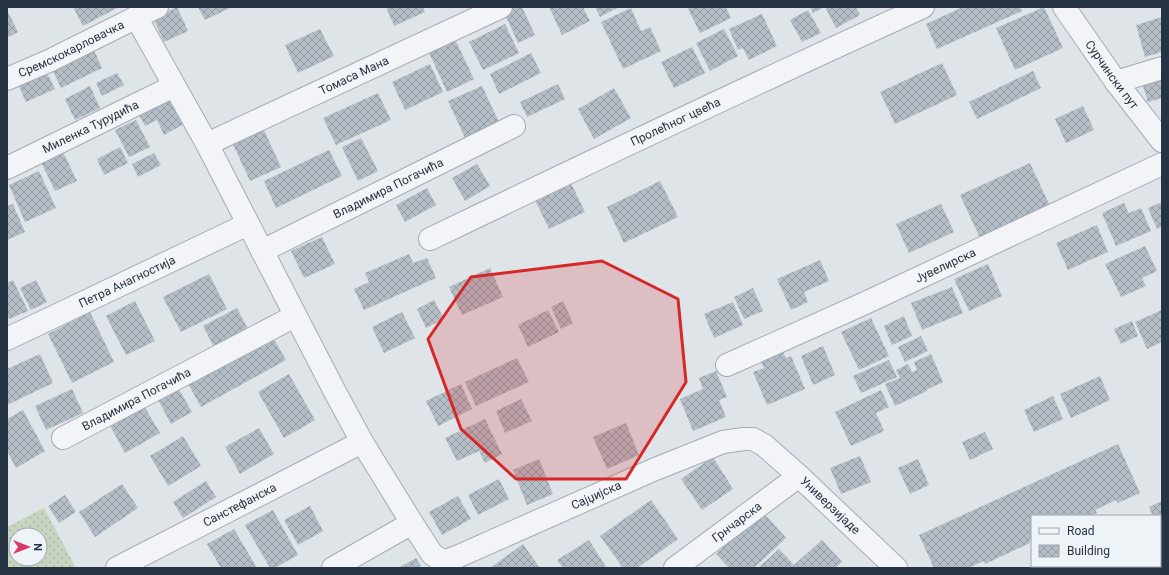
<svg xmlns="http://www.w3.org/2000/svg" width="1169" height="575" viewBox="0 0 1169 575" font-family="Roboto,sans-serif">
<defs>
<pattern id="grass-dots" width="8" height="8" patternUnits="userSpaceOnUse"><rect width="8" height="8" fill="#c7d4bf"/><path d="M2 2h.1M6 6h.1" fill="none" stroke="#abb6a5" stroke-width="1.8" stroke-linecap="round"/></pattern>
<pattern id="building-cross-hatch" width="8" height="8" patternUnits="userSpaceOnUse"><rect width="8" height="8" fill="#b5bec7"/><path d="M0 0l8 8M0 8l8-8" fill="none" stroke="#939ba3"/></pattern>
</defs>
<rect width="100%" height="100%" fill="#dfe4e9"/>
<path fill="url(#grass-dots)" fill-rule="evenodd" d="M44,508L76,568H7V527ZM16,535H40V559H16Z"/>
<path fill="url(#building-cross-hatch)" d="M73,7H119L83,26Z
M177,7L188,31L164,42L153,18Z
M198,7H232L205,20Z
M386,7H423L425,12L394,26Z
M514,7H522L535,35L518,43L504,12Z
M549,7H583L590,21L562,35Z
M595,7H619L600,17Z
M692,7H726L731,18L700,33L688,9Z
M810,7H825L813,13Z
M825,7H856L860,15L836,28Z
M963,7H1020L1022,11L937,49L926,24Z
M1044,7L1063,48L1015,70L996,28Z
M631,8L641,31L650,27L661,51L623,69L601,22Z
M7,10L18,32L7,38Z
M808,10L821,33L802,42L790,20Z
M762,14L777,46L749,60L743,48L738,50L729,29Z
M1162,17V52L1145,57L1136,25Z
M505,24L519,53L483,70L469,42Z
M320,29L334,56L298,73L285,45Z
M724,29L738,56L710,71L696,43Z
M453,35L474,79L447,92L427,48Z
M692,47L705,73L674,88L661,62Z
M93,48L102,68L61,88L51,67Z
M531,53L541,73L499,94L490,74Z
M942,63L957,95L895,124L880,92Z
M430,64L443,92L405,110L392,82Z
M45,69L55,89L26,102L17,82Z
M1033,71L1041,88L977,119L969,102Z
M117,73L124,85L102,96L96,83Z
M1162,77V98L1148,102L1142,83Z
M558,84L565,99L527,117L520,102Z
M90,86L100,108L75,120L65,99Z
M482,86L499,122L466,140L448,101Z
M614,88L631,118L594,139L578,109Z
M378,93L391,120L336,145L323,118Z
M171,97L184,124L164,135L157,120L145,126L138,113Z
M1083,106L1094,130L1066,143L1055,119Z
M136,120L150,147L129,157L115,130Z
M263,128L281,167L250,181L232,142Z
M361,138L378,171L358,181L342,147Z
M120,147L128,163L104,175L97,159Z
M62,150L77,181L55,191L40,160Z
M329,150L342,176L276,208L264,181Z
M154,153L161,165L138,177L132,164Z
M1030,163L1050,206L980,238L960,195Z
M477,164L490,186L465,201L452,178Z
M39,171L56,208L25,222L9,185Z
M660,181L678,217L624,243L607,207Z
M571,183L585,212L549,229L535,200Z
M427,188L436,205L405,222L396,205Z
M1162,202V227L1157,229L1148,208Z
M1124,203L1129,213L1141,208L1151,231L1116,246L1102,213Z
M13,204L25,232L7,240V206Z
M941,204L954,232L909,253L896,224Z
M1097,225L1108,252L1068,270L1056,243Z
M322,237L335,264L304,278L291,251Z
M1145,246L1157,271L1142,278L1146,286L1121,297L1105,264Z
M409,254L413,263L427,258L436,278L364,310L354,289L369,282L365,273Z
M820,260L829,281L804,292L808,302L791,310L777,279Z
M988,264L1002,296L969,311L954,279Z
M490,268L503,297L462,315L449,287Z
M209,274L227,309L181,332L163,297Z
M13,280L28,311L9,319L7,316V283Z
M36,280L47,302L31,310L20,288Z
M952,287L963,313L922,330L911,303Z
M753,288L763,311L744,319L734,297Z
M434,300L444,319L426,328L417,309Z
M135,301L155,341L126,355L106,316Z
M563,301L573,323L561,329L551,307Z
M733,302L743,325L714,338L704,314Z
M237,308L250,333L216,351L203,326Z
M548,310L559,332L528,347L518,325Z
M1162,310V342L1147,349L1135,322Z
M90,312L114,362L72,383L48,334Z
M402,312L415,338L384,353L372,327Z
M904,316L912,336L892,345L884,326Z
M871,318L889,356L859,370L841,332Z
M1132,321L1138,336L1121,344L1114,329Z
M271,334L286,360L201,407L186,380Z
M921,336L928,351L905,362L898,347Z
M780,346L786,358L791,356L805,389L767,405L753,372L764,368L758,355Z
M823,346L835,375L813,385L801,356Z
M40,354L53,383L7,405V369Z
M931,354L943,382L926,390L927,391L895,406L885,384L900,378L896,370L908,364L912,372L917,370L914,362Z
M517,358L529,382L476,406L465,382Z
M889,360L897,377L861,393L853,376Z
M716,371L727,397L719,400L726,417L693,431L680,399L703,389L699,378Z
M289,374L315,420L284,438L258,392Z
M1100,376L1110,400L1071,418L1060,394Z
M461,384L472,409L438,426L426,401Z
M177,386L192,412L171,424L157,398Z
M72,389L83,413L46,430L35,406Z
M881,390L889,407L876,413L884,431L851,446L835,412Z
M1053,396L1063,419L1034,432L1024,410Z
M521,399L532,421L505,433L496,411Z
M143,404L160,433L125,453L109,424Z
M23,410L45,451L16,468L7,451V419Z
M485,419L502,454L485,463L479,451L457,461L445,438Z
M626,423L639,455L607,469L593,437Z
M259,428L274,454L240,474L225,447Z
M985,432L993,449L970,460L962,442Z
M183,436L201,466L168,486L150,456Z
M1118,444L1140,493L1118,503L1116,500L1095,510L1097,513L1089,516H1032V539L1029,540L1030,543L985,564L984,561L968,568H934L919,535Z
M860,456L871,482L841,494L830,468Z
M713,457L733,489L702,510L681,479Z
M539,459L553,494L527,505L513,470Z
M918,459L929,485L910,494L898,468Z
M499,479L509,499L478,515L468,495Z
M206,481L216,497L183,518L173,502Z
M122,484L138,508L95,537L79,512Z
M65,495L76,512L59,523L48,506Z
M458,496L471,519L442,535L429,512Z
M651,500L678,539L637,568H623L600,536Z
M1162,501V537L1160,533V516H1153L1149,507Z
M310,506L323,531L298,545L284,520Z
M273,510L298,555L275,568H270L245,525Z
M762,511L786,538L754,568H729L716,554Z
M234,529L257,568H221L207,544Z
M589,540L606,567L604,568H563L557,560Z
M822,540L842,562L835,568H758L779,549L794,565Z
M523,544L540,568H490Z
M416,558L422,568H398Z
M1103,566H1132L1133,568H1099Z"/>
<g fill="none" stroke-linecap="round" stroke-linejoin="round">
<defs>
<g id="minor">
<path id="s1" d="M1064,7L1116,82L1162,141"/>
<path id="s2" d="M136,17L207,144L334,390L362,442L412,523L432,554L439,559L444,560H449L459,556L653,470L723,442L744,439H753L764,445L799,476L896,568"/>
<path id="s3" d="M7,79L51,60L157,7"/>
<path d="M1116,82L1162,68"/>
<path id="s4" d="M207,144L501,7"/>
<path id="s5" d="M7,168L174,86"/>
<path id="s6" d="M430,239C594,160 758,82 923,7"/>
<path id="s7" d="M262,251L514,126"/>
<path id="s8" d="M7,339L248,224"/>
<path id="s9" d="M727,365L863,304L1162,164"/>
<path id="s10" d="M63,438L295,316"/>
<path id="s11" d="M117,568L362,442"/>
<path d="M333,568L412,523"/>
<path id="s12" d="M675,568L799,476"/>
</g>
</defs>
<use href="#minor" stroke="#a4abb4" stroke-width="24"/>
<use href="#minor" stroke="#f2f4f7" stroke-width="22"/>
</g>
<path fill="#d62828" fill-opacity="0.2" stroke="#d62828" stroke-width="3" stroke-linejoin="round" d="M602,261L678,299L686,382L626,479H516L461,429L428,339L471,277Z"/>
<g text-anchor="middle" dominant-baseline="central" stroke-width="3" stroke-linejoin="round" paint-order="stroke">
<g font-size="12" fill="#263342" stroke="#eef3f7">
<text stroke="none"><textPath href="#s3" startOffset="71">Сремскокарловачка</textPath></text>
<text stroke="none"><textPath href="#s1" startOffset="83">Сурчински пут</textPath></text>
<text stroke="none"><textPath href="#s4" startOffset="162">Томаса Мана</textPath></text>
<text stroke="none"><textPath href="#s6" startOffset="272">Пролећног цвећа</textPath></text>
<text stroke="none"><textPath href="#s5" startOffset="93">Миленка Турудића</textPath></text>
<text stroke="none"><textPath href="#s7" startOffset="141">Владимира Погачића</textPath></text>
<text stroke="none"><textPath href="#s9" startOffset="240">Јувелирска</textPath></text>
<text stroke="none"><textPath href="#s8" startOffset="133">Петра Анагностија</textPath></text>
<text stroke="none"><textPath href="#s10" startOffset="83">Владимира Погачића</textPath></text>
<text stroke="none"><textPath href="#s2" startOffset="793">Сајџијска</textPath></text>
<text stroke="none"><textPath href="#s11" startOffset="138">Санстефанска</textPath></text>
<text stroke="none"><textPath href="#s2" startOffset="1063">Универзијаде</textPath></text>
<text stroke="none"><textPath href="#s12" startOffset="77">Грнчарска</textPath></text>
</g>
</g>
<rect width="1169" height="575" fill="none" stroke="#263342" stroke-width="16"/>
<rect x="1031" y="515" width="130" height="52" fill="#eef3f7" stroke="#9ea6af"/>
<rect x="1039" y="528" width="20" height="6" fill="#f2f4f7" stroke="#9ea6af"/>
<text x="1067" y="535" font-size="12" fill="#263342">Road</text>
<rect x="1039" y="545" width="20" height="12" fill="url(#building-cross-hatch)" stroke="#9ea6af"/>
<text x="1067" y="555" font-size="12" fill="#263342">Building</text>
<g transform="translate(28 547) rotate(90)"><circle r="19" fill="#eef3f7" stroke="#9ea6af"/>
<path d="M0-3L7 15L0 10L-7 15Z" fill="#d83a64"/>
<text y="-6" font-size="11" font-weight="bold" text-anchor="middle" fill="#263342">N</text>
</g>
</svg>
